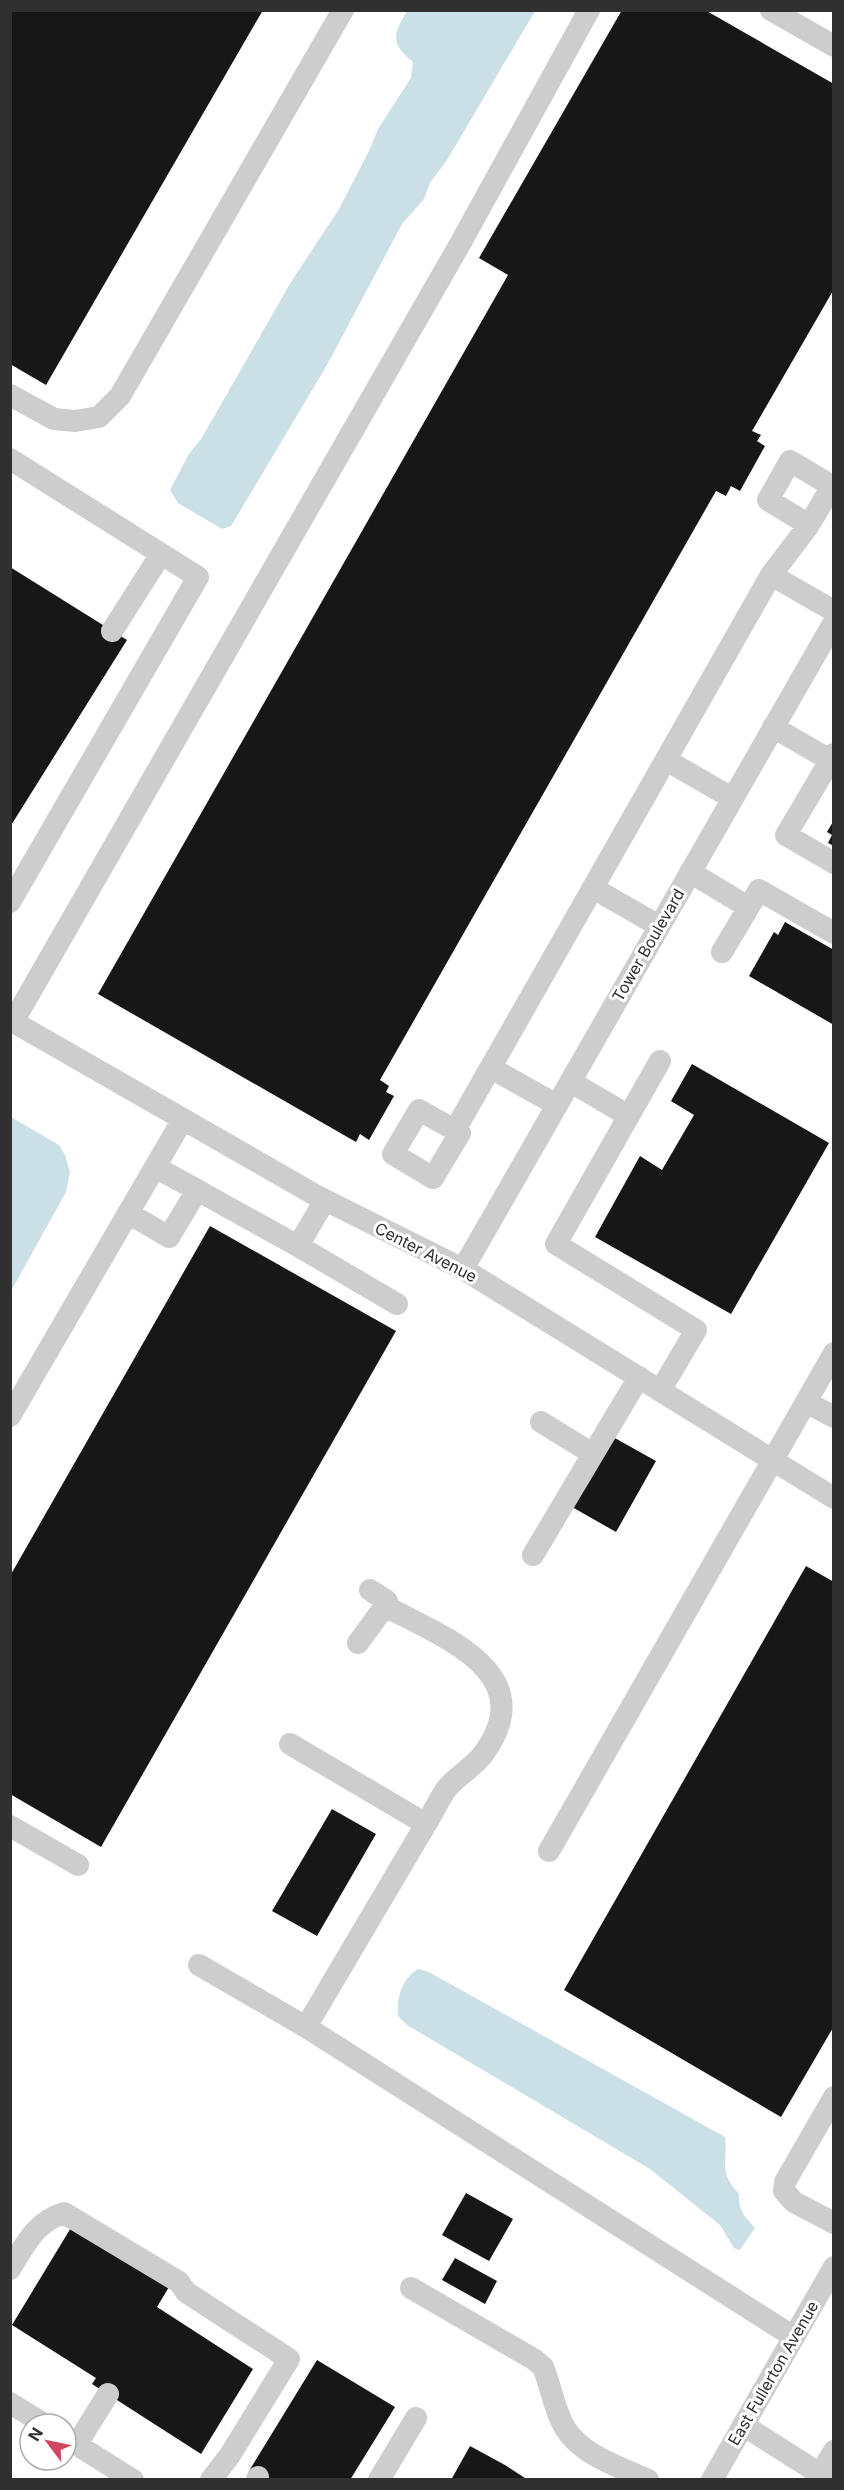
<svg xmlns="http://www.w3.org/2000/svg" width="844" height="2490" viewBox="0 0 844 2490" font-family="Inter,sans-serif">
<rect width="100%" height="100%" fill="#fff"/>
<path fill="#cbdfe7" d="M407,11H535L447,160L430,183L424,199L402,224L327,365L255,486L231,526L222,529L178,503L170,490L189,454L201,439L219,408L291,282L339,209L370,149L378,129L411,78L413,62C390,43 393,35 407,11Z
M11,1117L59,1145L65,1155L70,1172L66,1192L11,1291Z
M418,1969L427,1971L725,2137C728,2164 718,2171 739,2194C738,2210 745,2217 755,2228L740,2250L734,2248L720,2225L650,2169L407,2025L398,2016C397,1997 401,1980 418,1969Z"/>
<path fill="#171717" d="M10,10H263L46,385L10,364Z
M622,10H705L834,84V289L752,431L761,435L757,441L765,446L740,491L731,486L726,496L716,491L380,1080L389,1086L386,1092L394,1096L369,1140L360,1134L356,1142L98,994L508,275L479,258Z
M10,567L127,640L10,827Z
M834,820V846L828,843L832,835L827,832Z
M785,922L834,950V1025L749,976L774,932L778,935Z
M692,1064L829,1143L731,1314L595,1237L640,1156L662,1170L694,1115L671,1101Z
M210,1226L396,1331L101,1847L10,1794V1576Z
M613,1437L656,1461L616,1532L572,1507Z
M806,1566L834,1582V2026L781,2117L564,1990Z
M332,1809L376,1834L317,1936L272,1911Z
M466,2193L513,2219L489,2261L442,2235Z
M72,2226L169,2287L157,2307L253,2369L201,2454L92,2384L96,2378L12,2325Z
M455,2258L497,2281L485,2304L442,2280Z
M317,2360L395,2407L350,2480H263L249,2471Z
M470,2446L505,2465L528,2480H451Z"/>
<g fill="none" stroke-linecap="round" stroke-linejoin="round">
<path stroke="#cdcdcd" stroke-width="22" d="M771,10L834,46
M10,395L54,419L75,421L99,417L120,396L343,10
M10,459L198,577L10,902
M790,461L832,486L809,525L768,500Z
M771,575L809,525
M112,631L161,554
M773,727L830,760
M834,754L786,835L834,863
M666,760L732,798
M690,872L748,907
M593,888L659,926
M722,952L759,890L834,933
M10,1020L317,1196L463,1269L834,1498
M13,1022L460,244L589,10
M660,1061L556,1244L696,1330L660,1391
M491,1068L557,1105
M571,1082L629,1116
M419,1110L460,1133L433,1178L393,1154Z
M455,1130L771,575L834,611
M197,1190L298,1246L325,1200
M128,1213L169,1237L197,1190L155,1167
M298,1246L397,1304
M463,1269L834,622
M806,1402L834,1417
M10,1416L183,1119
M541,1422L593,1454
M533,1555L639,1377
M370,1590L387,1601L385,1606C442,1637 542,1672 484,1753C474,1767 458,1775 447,1788C439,1799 433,1813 426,1824
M358,1643L385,1606
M290,1744L426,1824L306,2027
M10,1826L78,1865
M549,1851L834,1353
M199,1965L306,2027L794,2337
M834,2097L785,2182L784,2191L794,2202L834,2223
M10,2269C25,2245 35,2222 64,2213L179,2282L186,2292L289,2359L230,2455L211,2480
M411,2288L535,2360L543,2367C551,2386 554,2410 565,2428C582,2456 621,2467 648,2480
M10,2403L44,2424
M743,2425L820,2474L816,2480
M66,2438L133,2480
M77,2444L108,2394
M257,2480L258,2477
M379,2480L416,2418
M712,2480L834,2267
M828,2480L820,2474L834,2451"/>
</g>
<g text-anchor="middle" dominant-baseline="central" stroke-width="6" stroke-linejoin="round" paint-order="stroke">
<g font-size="16" fill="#303030" stroke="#fff">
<text transform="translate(648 945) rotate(-60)">Tower Boulevard</text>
<text transform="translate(426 1252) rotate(27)">Center Avenue</text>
<text transform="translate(773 2373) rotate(-60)">East Fullerton Avenue</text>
</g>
</g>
<rect width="844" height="2490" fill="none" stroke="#303030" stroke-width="24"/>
<g transform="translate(48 2442) rotate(302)"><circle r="28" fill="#ffffff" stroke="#acacac" stroke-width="1.5"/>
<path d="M0-4.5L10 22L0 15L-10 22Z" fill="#d34660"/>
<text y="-9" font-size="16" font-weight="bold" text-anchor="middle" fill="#303030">N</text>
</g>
</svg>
